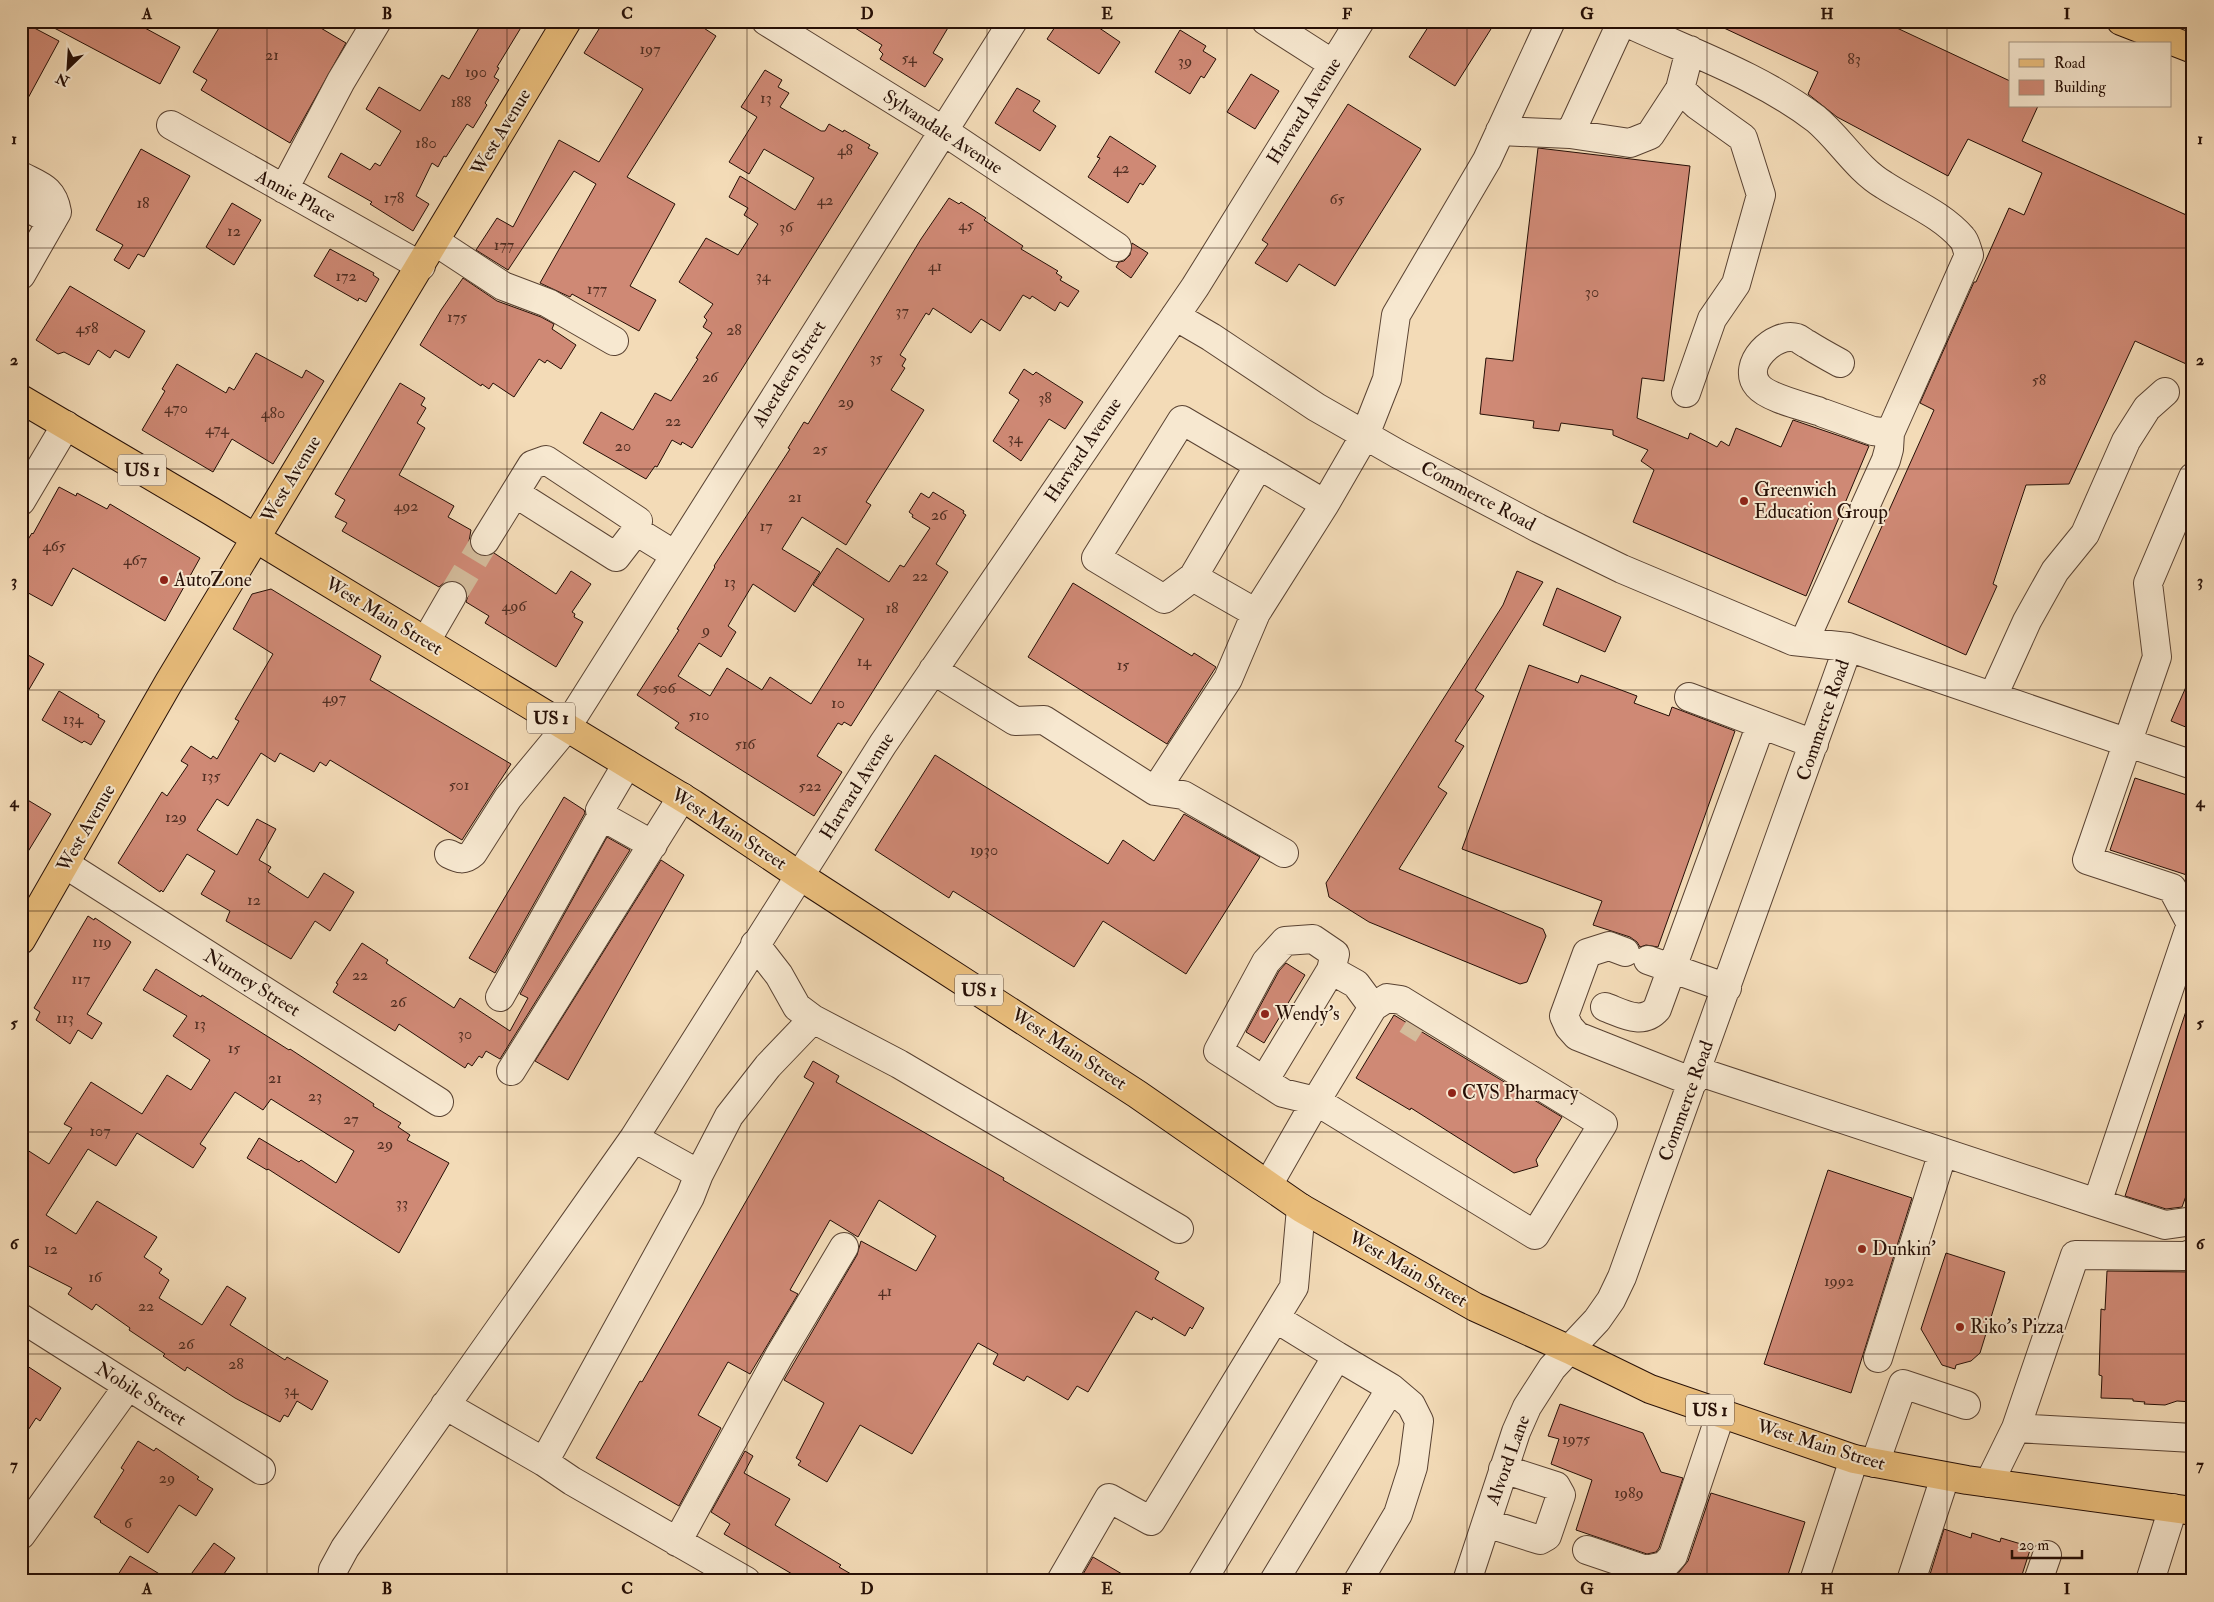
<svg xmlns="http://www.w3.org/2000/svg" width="2214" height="1602" viewBox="0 0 2214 1602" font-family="'IM FELL Double Pica',serif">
<rect width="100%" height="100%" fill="#f3dbb7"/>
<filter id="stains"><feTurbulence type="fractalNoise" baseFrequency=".004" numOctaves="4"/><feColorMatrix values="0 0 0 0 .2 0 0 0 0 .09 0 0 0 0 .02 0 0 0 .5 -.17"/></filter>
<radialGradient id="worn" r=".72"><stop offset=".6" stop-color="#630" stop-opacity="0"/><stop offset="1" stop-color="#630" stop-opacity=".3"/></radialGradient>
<path fill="#cf8975" stroke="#260f06" d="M21,21L59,41L21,111Z
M41,21H132L180,47L160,84Z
M223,21H309L346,43L290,143L201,90L207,80L193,72Z
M483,21H525L497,67L499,68L494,77L499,80L485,103L487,105L473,128L467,124L446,157L444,156L438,167L432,163L416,196L429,204L413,231L370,204L372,202L328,177L341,153L370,170L375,163L380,166L401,131L366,109L379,87L420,111L442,75L449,79Z
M604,21H693L716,36L627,177L675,204L630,286L656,300L639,331L572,294L570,297L540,283L596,184L574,171L508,270L476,250L497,218L513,227L559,140L599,162L643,89L584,53Z
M844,21H952L933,53L943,59L925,87L880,59L883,54L879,50L882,45Z
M1059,21H1089L1120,42L1099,74L1047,39Z
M1432,21H1496L1455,86L1409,57Z
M1709,21H1882L2010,81V106H2038L2022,141L2193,218V367L2135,341L2069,484L2026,485L1993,584L1997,586L1966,655L1848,602L1934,410L1920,403L1974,282H1976L2009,208L2024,215L2042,173L1968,139L1948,176L1837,117L1808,94L1818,72Z
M1180,30L1206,46L1203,51L1216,59L1204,78L1201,76L1190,94L1155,72Z
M765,70L782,80L778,87L789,93L780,107L821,131H825L829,124L843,132L844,130L870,145L868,148L878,153L692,448L682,442L681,445L672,440L657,467L655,466L646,479L583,443L601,412L633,430L655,393L671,401L698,359L696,358L712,333L703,327L707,320L704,317L713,304L679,282L706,238L738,255L758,224L744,215L748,208L729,197L740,176L795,210L814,178L764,149L749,174L729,162L757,117L741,107Z
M1251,74L1279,91L1255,129L1227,112Z
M1017,88L1040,101L1033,111L1056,126L1040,151L995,123Z
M1348,104L1421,149L1335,286L1299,264L1287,282L1255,263L1268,244L1262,240Z
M1110,136L1156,166L1143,185L1140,183L1128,203L1088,177L1100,158L1097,157Z
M1538,148L1690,166L1664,381L1642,378L1637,418L1688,439L1690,433L1717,447L1721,441L1729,446L1736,428L1781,447L1793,420L1869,446L1806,596L1633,522L1654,470L1641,461L1648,450L1613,435V430L1561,423L1559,431L1533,428L1534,421L1480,414L1486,358L1513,361Z
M141,149L190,176L144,257L138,254L129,269L114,260L123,245L96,230Z
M949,198L959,204L961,202L986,218L984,220L1023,246L1021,249L1058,271L1056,273L1062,277L1060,280L1079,291L1068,307L1060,302L1055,311L1032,296L1030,299L1023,295L1000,331L981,319L971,333L933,308L929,315L926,313L900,355L906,359L902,366L905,368L891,390L924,410L866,502L871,505L846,545L802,517L782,549L820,572L795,612L753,584L728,626L736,632L721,657L699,643L678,676L710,696L727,668L762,690L770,677L811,704L864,619L813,585L837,548L889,582L900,565L904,567L930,528L912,517L913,515L909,512L921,493L929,498L933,492L964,511L963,513L966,515L936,564L948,572L851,726L844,722L842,725L838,723L817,756L842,772L814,816L675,728L679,723L637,695L679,630L677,629L715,567L714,566L790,449L788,448L804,422L808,424L921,239Z
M232,203L261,220L234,265L206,247Z
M1132,243L1148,253L1131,278L1116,267L1119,262L1124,261L1130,255Z
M330,249L374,273L373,275L379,279L366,302L359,298L358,301L314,276Z
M463,278L497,301L541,317L554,324L552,329L576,345L561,369L547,360L545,363L539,359L514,397L493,383L489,389L482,384L481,386L420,345L441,310Z
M70,286L145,331L129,358L115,350L110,358L98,350L89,365L64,352L58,354L36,340Z
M256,353L302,378L306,370L324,381L273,464L232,439L213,472L142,430L165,391L162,389L177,364L226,393L229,387L234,390Z
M1024,369L1033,375L1036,372L1083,402L1065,429L1049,419L1021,461L993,441L1019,400L1009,393Z
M400,383L425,398L421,405L426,408L417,423L425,428L399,475L454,506L448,517L471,530L469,541L471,548L477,554L485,557L494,553L556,594L571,571L591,584L572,612L575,614L574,617L583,622L556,667L485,623L489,616L466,602L468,596L466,589L460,583L452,580L445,582L439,587L342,531L347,523L335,517L345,500L335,494Z
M59,487L76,496L77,493L107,509L110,504L200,558L165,621L73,568L52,606L21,589V551L32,533L33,534Z
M1517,571L1543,582L1475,690L1484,696L1455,741L1464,746L1438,787L1447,793L1399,869L1543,929L1546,936L1527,982L1520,984L1369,922L1329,897L1326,883L1503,605Z
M1073,583L1192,656L1194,653L1216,667L1167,744L1028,657Z
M1557,588L1621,617L1605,652L1543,625Z
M271,589L381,656L370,680L511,764L462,840L330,760L326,766L320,762L314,772L280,753L275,762L261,753L228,806L217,799L197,830L237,855L257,819L276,829L259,860L271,867L268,872L308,898L324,873L354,892L330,931L315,921L291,959L226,921L230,911L201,894L215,871L187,854L163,892L161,890L160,892L118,863L162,792L167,796L188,765L181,761L191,746L211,759L213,756L217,759L239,721L235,719L273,654L233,629L252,594Z
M21,651L44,664L21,703Z
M1529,665L1578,683L1581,675L1637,696L1634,703L1669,716L1672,707L1735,731L1658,947L1646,945L1640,947L1637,942L1630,937L1593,925L1602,901L1462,849Z
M2193,671V730L2171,721Z
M59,691L99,715L98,717L105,721L91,745L84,741L82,743L42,720Z
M935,755L1108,864L1123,840L1154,861L1184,814L1260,857L1186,974L1103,921L1074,967L953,891L949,898L875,850Z
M2135,778L2193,797V877L2110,850Z
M21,796L51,814L21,863Z
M564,797L584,810L585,813L495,973L469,958Z
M607,837L630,850L500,1059L486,1051L482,1058L479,1056L472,1066L468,1063L465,1068L399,1024L395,1031L333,992L338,984L336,983L362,943L388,960L386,963L454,1008L460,998L510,1031L528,998L520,994Z
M661,860L684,875L568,1080L535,1061Z
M88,916L94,920L95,918L131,942L87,1014L102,1023L92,1039L78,1030L70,1044L36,1020L40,1012L34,1008Z
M1286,963L1305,975L1264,1043L1246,1032L1279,971Z
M156,969L201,997L202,995L289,1050L290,1049L374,1104L373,1106L401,1123L398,1127L410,1135L407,1140L449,1163L399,1253L268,1169L267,1170L247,1158L259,1138L299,1162L301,1160L336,1183L354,1151L271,1099L263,1110L235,1092L200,1144L206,1148L193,1168L137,1133L116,1166L88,1149L46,1215L76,1234L97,1201L157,1237L144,1257L162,1269L159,1273L169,1280L159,1298L202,1325L227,1286L246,1298L230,1325L285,1360L287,1357L328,1381L312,1410L297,1401L288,1417L284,1415L280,1422L235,1398L187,1367L185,1371L163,1356L165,1354L129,1330L130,1328L96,1304L92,1310L68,1294L72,1288L21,1262V1146L49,1164L72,1128L64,1124L91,1082L142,1114L167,1075L191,1090L210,1060L173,1036L187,1016L143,990Z
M2189,1002L2193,1003V1198L2186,1196L2182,1207L2166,1209L2125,1196Z
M1394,1015L1562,1117L1536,1160L1538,1166L1514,1173L1411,1108L1410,1110L1356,1078Z
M813,1061L839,1076L836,1082L1004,1178L1003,1180L1159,1272L1155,1279L1204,1308L1192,1329L1190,1327L1185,1336L1153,1317L1152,1320L1136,1311L1088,1392L1077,1386L1068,1400L1027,1376L1024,1381L993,1364L998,1354L978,1343L912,1454L860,1425L827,1482L798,1465L801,1461L796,1458L824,1403L784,1380L857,1255L861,1241L916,1271L936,1236L879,1200L858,1237L830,1220L790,1290L798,1294L750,1374L728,1362L698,1415L721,1428L679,1506L596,1458L640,1381L642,1382L814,1083L804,1077Z
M1828,1170L1912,1198L1851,1393L1764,1364Z
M1946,1253L2005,1272L1980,1353L1971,1361L1956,1365L1955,1369L1942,1365L1921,1329Z
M2107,1271L2193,1272V1402L2177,1401L2165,1405L2144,1404L2145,1402L2133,1401V1399L2101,1398L2102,1376L2099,1375L2101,1309L2105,1310Z
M21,1362L61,1388L40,1421L36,1418L21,1441Z
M1560,1404L1643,1433L1661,1472L1683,1478L1659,1548L1656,1552L1647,1554L1576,1530L1592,1480L1551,1464L1559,1439L1548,1436Z
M138,1441L154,1451L156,1448L199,1477L197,1479L213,1489L196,1516L179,1505L148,1553L100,1522L101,1521L94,1517L124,1470L121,1468Z
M745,1451L753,1456L744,1473L790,1499L775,1525L841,1565L839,1567L863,1581H804L724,1534L730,1524L711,1512Z
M1711,1493L1805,1522L1786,1581H1672L1688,1561Z
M1944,1529L1971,1538L1972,1533L2000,1542L2001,1538L2031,1547L2020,1581H1928Z
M214,1543L235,1558L219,1581H186Z
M130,1556L171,1581H114Z
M1093,1557L1134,1581H1079Z"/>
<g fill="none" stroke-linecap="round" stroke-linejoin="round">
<path stroke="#d4bc9c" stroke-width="28" stroke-dasharray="28 14" stroke-linecap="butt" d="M452,596L485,541
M1407,1020L1423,1030"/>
<defs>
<path id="minor" d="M766,21L942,130L1117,247
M1266,21L1333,64
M1623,21C1689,52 1758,75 1816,119C1840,139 1857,169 1884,185C1910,202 1941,214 1962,238C1966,242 1967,250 1969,255L1890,433L1889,449L1886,460L1804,642
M171,125L421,266
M1500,131L1570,134L1622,21
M1570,134L1630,143L1650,135L1680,89
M21,176C40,186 53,188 57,212L21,275
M284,189L341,81L377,21
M21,204L52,221
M436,242L503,286L548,303L614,341
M1175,316L1211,337L1316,407L1398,454L1538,528L1622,569L1793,641L1848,647L2193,765
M1686,393L1712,319L1736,284L1761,195L1743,138L1697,105L1680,89L1690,50
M1818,411C1803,406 1768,398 1758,386C1740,365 1774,331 1797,338C1800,339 1804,343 1807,344C1818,351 1829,357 1840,363
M1823,413L1873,431L1890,433
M21,501L66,425
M1325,504L1182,420L1096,558L1164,599L1193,577L1256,613L1325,504L1365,435L1387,379L1396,315L1487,160L1551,21
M636,531L675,555
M485,541L532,465L546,460L638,521L636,531L616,557L515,493
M1193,577L1259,465
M426,641L452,596
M933,670L1015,721L1044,720L1155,791L1183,795L1284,853
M1993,696L2027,621L2055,571L2085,534L2126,441L2147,408L2165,392
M1689,697L1814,744
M627,764L600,810L605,818L653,845
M1155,791L1228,679L1256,613
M449,854C459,859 464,861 473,853L508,798L566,728L1013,21
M65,864L439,1102
M755,944L779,975L797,1007L813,1019L899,1064L1179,1229
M1625,952L1609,946L1587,953L1564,1016L1569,1027L1577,1036L1693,1082
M1648,960L1727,988
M1331,970L1356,984L1373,1007
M500,997L602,815
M1605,1007C1622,1013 1642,1026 1657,1009L1761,724
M511,1071L682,797
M1697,1071L2097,1203L2191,924L2172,888L2087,860L2157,657L2148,583L2193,477
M1264,1081L1331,970L1335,954L1313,939L1285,941L1266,962L1218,1051L1283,1093L1316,1101L1373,1007L1387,998L1401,1000L1603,1124L1535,1235L1316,1101L1268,1185
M634,1138L699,1174L729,1116L768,1066L813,1019
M2097,1203L2165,1225L2193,1221
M21,1318L261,1470
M1878,1358L1943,1152
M445,1405L544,1462L572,1481L746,1581
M2016,1428L2075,1255L2185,1256L2193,1253
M544,1462L690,1197L699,1174
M1875,1463L1903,1384L1966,1405
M1989,1483L2016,1428L2193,1438
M1486,1523L1540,1540L1547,1536L1561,1495L1556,1486L1503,1469
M21,1535L128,1386
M677,1542L779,1356L844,1247
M1587,1550L1646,1570L1664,1566L1673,1556L1721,1413
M332,1581L333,1570L345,1548L634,1138L883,744L1195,287L1360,21
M1061,1581L1109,1498L1151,1521L1294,1287L1301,1208
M1202,1581L1337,1356L1275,1318
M1274,1581L1391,1388L1337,1356
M1358,1581L1398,1514L1413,1467L1419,1421L1411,1405L1391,1388
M1467,1581L1516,1432L1527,1407L1552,1368L1597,1320L1611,1300L1622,1277L1848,647
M1814,1581L1854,1459
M1911,1581L1945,1477
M2038,1581L2047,1555
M2150,1581L2173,1508"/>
<path id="major" d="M21,399L211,511L693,804L800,876L1137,1094L1301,1208L1475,1307L1570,1350L1650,1389L1854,1459L1967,1480L2193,1511
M21,940L169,682L567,21"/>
<path id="highway" d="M2121,21L2193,49"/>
</defs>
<use href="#minor" stroke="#594232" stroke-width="30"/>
<use href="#major" stroke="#260f06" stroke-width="30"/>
<use href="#highway" stroke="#260f06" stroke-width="30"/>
<use href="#minor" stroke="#f7e8d0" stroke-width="28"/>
<use href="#major" stroke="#eabe7c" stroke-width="28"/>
<use href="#highway" stroke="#eabe7c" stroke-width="28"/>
</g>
<path fill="none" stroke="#260f06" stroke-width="1" stroke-opacity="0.55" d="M267,21V1581M507,21V1581M747,21V1581M987,21V1581M1227,21V1581M1467,21V1581M1707,21V1581M1947,21V1581M21,248H2193M21,469H2193M21,690H2193M21,911H2193M21,1132H2193M21,1354H2193"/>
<g fill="#8f2418" stroke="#f7e8d0" stroke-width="2">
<circle cx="1744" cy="501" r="5"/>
<circle cx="164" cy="580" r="5"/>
<circle cx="1265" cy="1014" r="5"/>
<circle cx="1452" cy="1093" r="5"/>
<circle cx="1862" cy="1249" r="5"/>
<circle cx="1960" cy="1327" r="5"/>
</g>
<g text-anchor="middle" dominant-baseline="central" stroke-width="4" stroke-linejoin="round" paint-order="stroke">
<g font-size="16" fill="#502e22">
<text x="650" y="49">197</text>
<text x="272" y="55">21</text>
<text x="909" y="58">54</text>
<text x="1854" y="59">83</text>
<text x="1185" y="61">39</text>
<text x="476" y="72">190</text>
<text x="766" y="98">13</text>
<text x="461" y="102">188</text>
<text x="426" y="143">180</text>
<text x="845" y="150">48</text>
<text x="1121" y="168">42</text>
<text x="394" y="198">178</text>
<text x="1337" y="199">65</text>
<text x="825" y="200">42</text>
<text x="143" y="203">18</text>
<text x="966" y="225">45</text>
<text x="786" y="227">36</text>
<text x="234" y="231">12</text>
<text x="504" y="245">177</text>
<text x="935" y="266">41</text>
<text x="346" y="276">172</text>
<text x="763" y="276">34</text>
<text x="597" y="289">177</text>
<text x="1592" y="292">30</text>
<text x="902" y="311">37</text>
<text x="457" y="317">175</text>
<text x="87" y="328">458</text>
<text x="734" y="330">28</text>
<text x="876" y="358">35</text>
<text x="710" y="377">26</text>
<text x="2039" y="380">58</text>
<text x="1045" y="398">38</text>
<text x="846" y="402">29</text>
<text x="176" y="408">470</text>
<text x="273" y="413">480</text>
<text x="673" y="421">22</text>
<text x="217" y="429">474</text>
<text x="1015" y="438">34</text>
<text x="623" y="446">20</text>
<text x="820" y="449">25</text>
<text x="795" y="497">21</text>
<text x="406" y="506">492</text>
<text x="939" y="515">26</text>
<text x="766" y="526">17</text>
<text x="54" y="546">465</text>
<text x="135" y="560">467</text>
<text x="920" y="576">22</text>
<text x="730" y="582">13</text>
<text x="514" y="606">496</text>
<text x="892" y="608">18</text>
<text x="706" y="630">9</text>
<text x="864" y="661">14</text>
<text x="1123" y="665">15</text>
<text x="664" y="688">506</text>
<text x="334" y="698">497</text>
<text x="838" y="703">10</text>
<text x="699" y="715">510</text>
<text x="73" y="719">134</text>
<text x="745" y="744">516</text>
<text x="211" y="776">135</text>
<text x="459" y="785">501</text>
<text x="810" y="786">522</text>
<text x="176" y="817">129</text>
<text x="984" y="850">1930</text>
<text x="254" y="900">12</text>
<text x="102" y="942">119</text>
<text x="360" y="975">22</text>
<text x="81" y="979">117</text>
<text x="398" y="1002">26</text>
<text x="65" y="1018">113</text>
<text x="200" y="1024">13</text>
<text x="465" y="1034">30</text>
<text x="234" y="1048">15</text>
<text x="275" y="1078">21</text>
<text x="315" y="1096">23</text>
<text x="351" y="1119">27</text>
<text x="100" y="1131">107</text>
<text x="385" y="1144">29</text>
<text x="402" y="1203">33</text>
<text x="51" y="1249">12</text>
<text x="95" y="1277">16</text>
<text x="1839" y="1281">1992</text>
<text x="885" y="1291">41</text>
<text x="146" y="1306">22</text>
<text x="186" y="1344">26</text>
<text x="236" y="1364">28</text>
<text x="291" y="1390">34</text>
<text x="1576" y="1439">1975</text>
<text x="167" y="1478">29</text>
<text x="1629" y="1493">1989</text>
<text x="128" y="1523">6</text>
</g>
<g fill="#f7e8d0" stroke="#655043" stroke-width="1">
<rect x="118" y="454.5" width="48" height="31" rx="4"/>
<rect x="527" y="702.5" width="48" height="31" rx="4"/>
<rect x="955" y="974.5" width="48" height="31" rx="4"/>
<rect x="1686" y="1394.5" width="48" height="31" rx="4"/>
</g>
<g font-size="18" font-weight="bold" fill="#260f06">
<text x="142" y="470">US 1</text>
<text x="551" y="718">US 1</text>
<text x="979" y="990">US 1</text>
<text x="1710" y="1410">US 1</text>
</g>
<g font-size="19" fill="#260f06" stroke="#f7e8d0">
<text transform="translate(1304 111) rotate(-58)">Harvard Avenue</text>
<text transform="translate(501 132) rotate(-59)">West Avenue</text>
<text transform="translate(943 132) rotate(33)">Sylvandale Avenue</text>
<text transform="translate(296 196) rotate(29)">Annie Place</text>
<text transform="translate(789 374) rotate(-58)">Aberdeen Street</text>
<text transform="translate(1083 450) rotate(-56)">Harvard Avenue</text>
<text transform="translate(291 479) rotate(-59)">West Avenue</text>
<text transform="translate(1478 496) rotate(28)">Commerce Road</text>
<text transform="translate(384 616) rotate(31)">West Main Street</text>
<text transform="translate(1823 720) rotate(-71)">Commerce Road</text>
<text transform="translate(857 786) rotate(-58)">Harvard Avenue</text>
<text transform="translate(86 828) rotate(-60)">West Avenue</text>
<text transform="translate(729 829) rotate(33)">West Main Street</text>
<text transform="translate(252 983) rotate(32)">Nurney Street</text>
<text transform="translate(1069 1049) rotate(33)">West Main Street</text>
<text transform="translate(1686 1101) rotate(-70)">Commerce Road</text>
<text transform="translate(1408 1269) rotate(30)">West Main Street</text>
<text transform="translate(141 1394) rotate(32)">Nobile Street</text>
<text transform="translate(1821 1445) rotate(17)">West Main Street</text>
<text transform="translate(1508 1460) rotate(-70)">Alvord Lane</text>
</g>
<g font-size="19" fill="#260f06" stroke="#f7e8d0" text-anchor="start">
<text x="1754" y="490">Greenwich<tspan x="1754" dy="22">Education Group</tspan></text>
<text x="174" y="580">AutoZone</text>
<text x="1275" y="1014">Wendy's</text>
<text x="1462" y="1093">CVS Pharmacy</text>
<text x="1872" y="1249">Dunkin'</text>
<text x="1970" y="1327">Riko's Pizza</text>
</g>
</g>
<rect width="2214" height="1602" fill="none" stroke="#f3dbb7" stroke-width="55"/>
<rect x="2009" y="42" width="162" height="65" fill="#f7e8d0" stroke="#a3917f"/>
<rect x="2019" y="59" width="25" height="8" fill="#eabe7c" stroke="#a3917f"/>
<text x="2054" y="68" font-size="15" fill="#260f06">Road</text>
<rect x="2019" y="80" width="25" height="15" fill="#cf8975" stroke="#a3917f"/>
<text x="2054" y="92" font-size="15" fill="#260f06">Building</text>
<g transform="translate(68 68) rotate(205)" stroke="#f7e8d0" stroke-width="4" paint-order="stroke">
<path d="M0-4L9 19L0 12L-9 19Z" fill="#260f06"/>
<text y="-8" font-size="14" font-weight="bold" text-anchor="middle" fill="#260f06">N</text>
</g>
<path d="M2012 1550v8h70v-8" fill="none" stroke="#260f06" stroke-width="2.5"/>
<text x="2019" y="1550" font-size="15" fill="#260f06" stroke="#f7e8d0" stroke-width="4" paint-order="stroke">20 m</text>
<rect x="28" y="28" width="2158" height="1546" fill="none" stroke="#260f06" stroke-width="2"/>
<g font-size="16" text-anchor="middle" font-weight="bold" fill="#260f06">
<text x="147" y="19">A</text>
<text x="387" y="19">B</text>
<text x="627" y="19">C</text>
<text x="867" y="19">D</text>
<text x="1107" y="19">E</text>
<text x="1347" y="19">F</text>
<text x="1587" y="19">G</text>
<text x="1827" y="19">H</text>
<text x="2067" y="19">I</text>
<text x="14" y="144">1</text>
<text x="2200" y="144">1</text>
<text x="14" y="365">2</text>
<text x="2200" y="365">2</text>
<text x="14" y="586">3</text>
<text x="2200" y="586">3</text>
<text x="14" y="807">4</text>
<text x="2200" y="807">4</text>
<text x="14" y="1028">5</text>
<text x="2200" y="1028">5</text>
<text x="14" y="1249">6</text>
<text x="2200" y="1249">6</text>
<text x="14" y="1470">7</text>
<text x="2200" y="1470">7</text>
<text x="147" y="1594">A</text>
<text x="387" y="1594">B</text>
<text x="627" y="1594">C</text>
<text x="867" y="1594">D</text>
<text x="1107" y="1594">E</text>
<text x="1347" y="1594">F</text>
<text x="1587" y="1594">G</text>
<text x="1827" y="1594">H</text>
<text x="2067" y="1594">I</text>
</g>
<rect width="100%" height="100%" filter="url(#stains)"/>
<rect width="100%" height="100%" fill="url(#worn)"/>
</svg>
